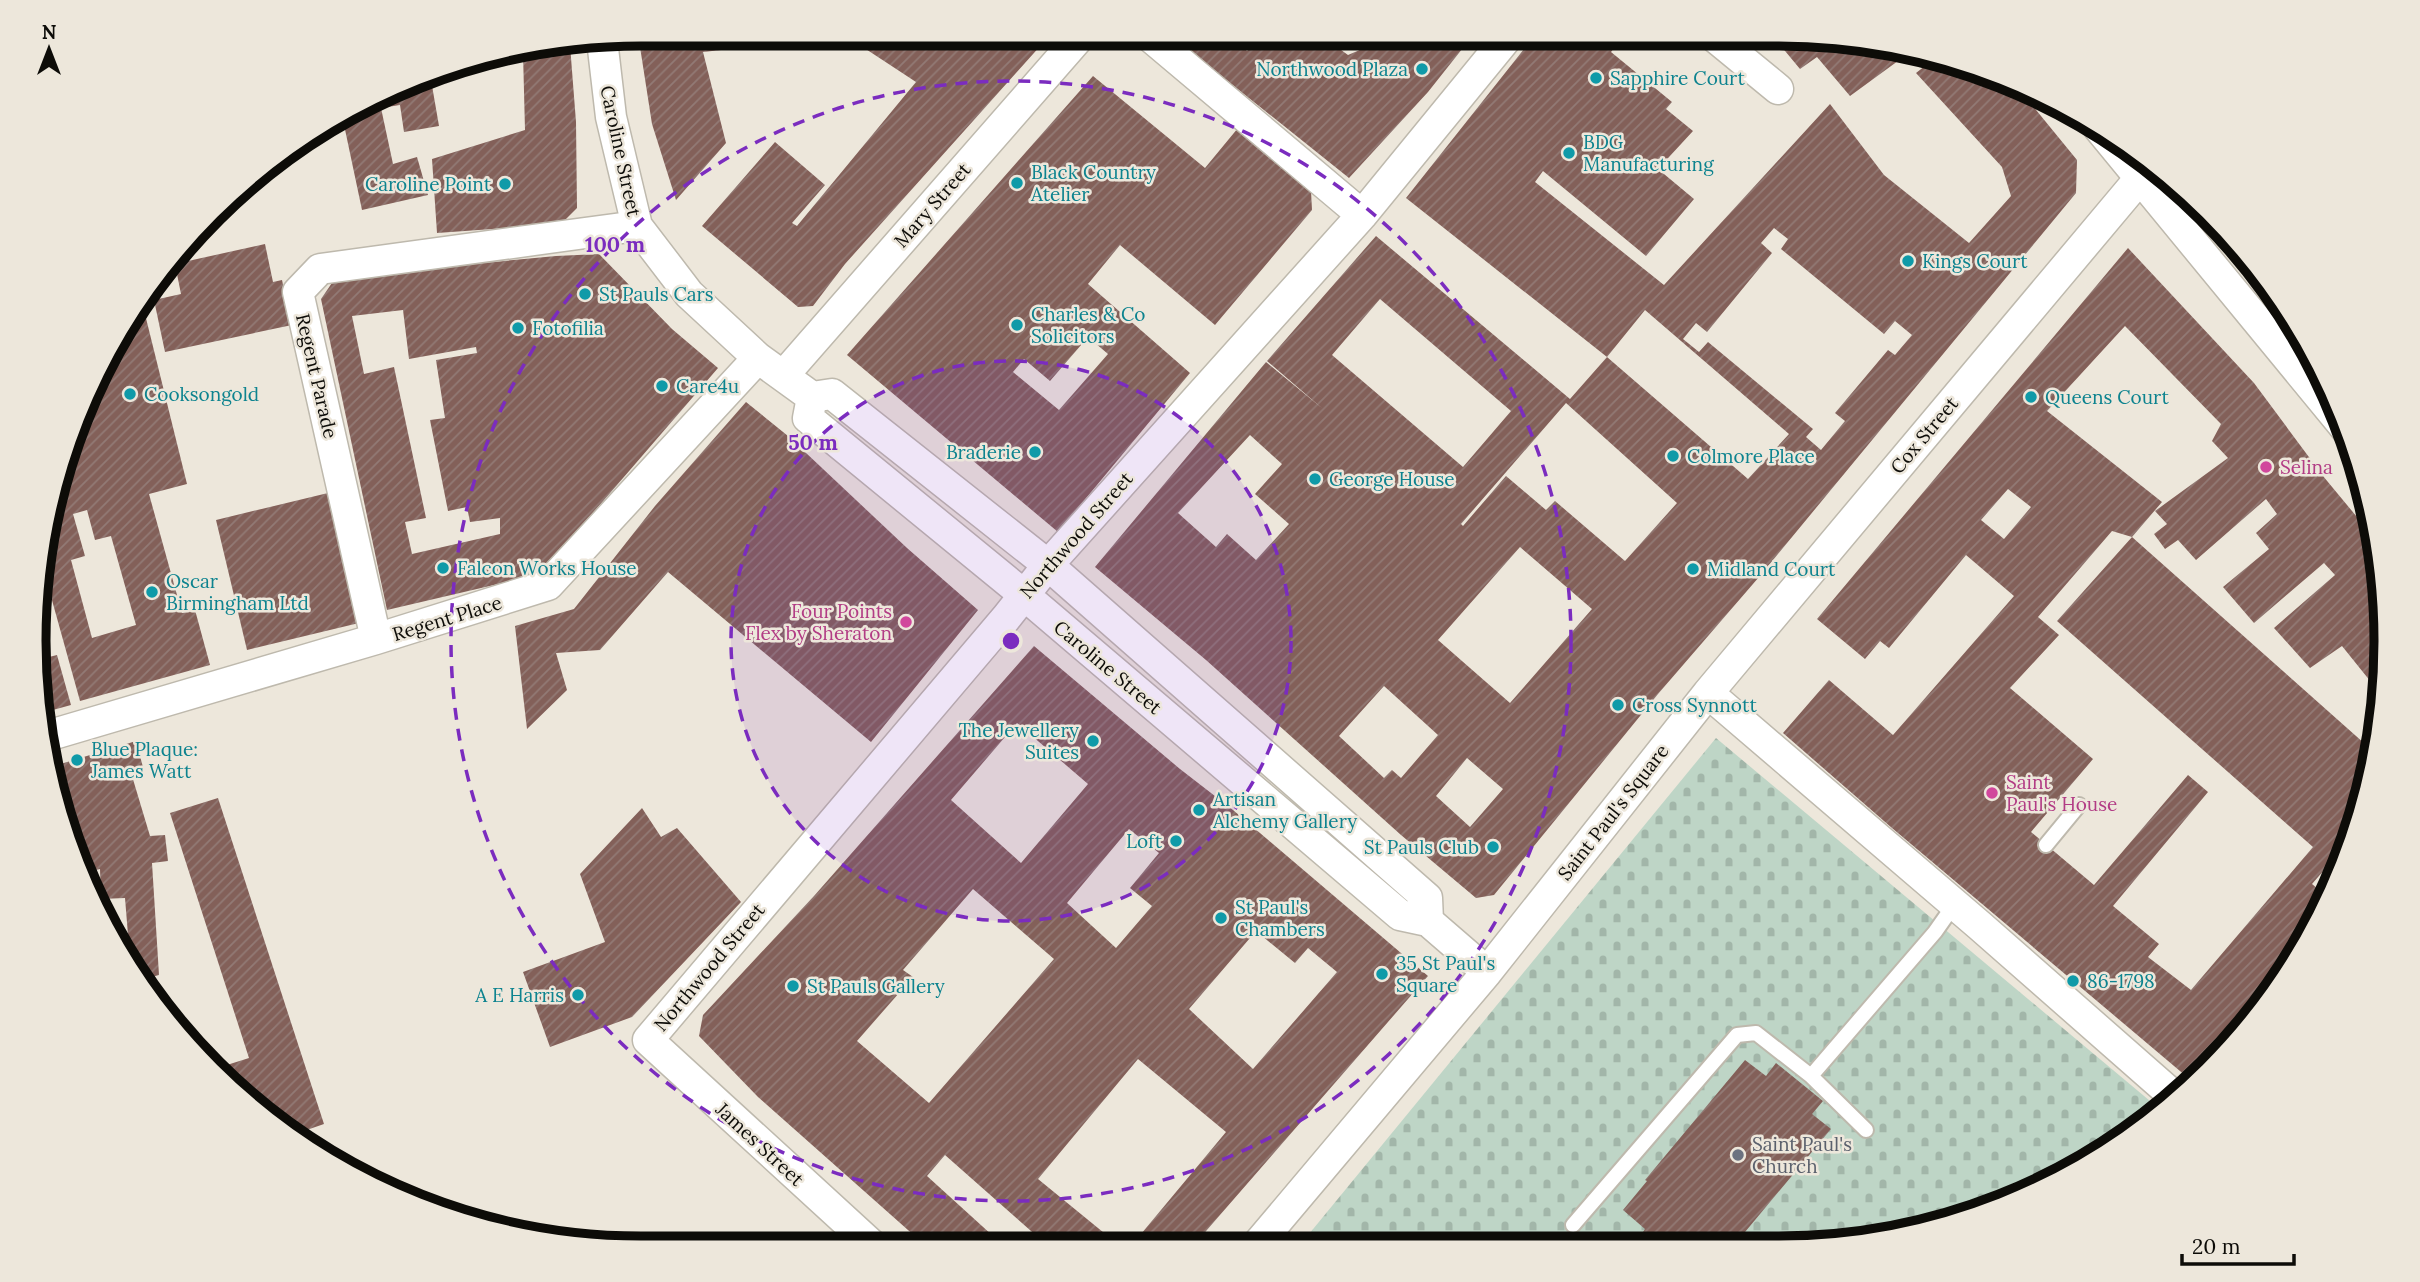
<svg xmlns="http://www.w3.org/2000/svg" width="2420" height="1282" viewBox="0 0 2420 1282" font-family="Lora,serif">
<defs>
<pattern id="cemetery-stones" width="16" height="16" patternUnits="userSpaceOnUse" patternTransform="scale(1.75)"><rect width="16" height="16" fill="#bed5c6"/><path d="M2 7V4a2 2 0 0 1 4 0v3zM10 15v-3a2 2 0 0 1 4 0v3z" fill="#a2b6a9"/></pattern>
<pattern id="building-hatch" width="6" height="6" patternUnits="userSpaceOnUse" patternTransform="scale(1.75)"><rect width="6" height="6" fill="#836059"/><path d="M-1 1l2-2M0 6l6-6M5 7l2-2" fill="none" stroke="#927a75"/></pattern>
</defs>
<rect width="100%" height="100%" fill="#ede7db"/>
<path fill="url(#cemetery-stones)" d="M1716,738L2162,1111L2149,1123L2011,1203L1859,1243L1300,1245Z"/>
<path fill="url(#building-hatch)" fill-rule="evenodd" d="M638,34H943L960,49L975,34H1051L845,264L813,306L798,307L702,226L775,142L825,185L792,223L797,226L916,82L846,36L703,52L726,143L676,200L652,124Z
M1169,34H1233L1247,51L1261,34H1319L1348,55L1369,46L1379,34H1474L1428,92L1349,178Z
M1536,34H1625L1611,52L1672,102L1666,109L1693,131L1658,169L1694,199L1646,256L1543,171L1535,182L1664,285L1830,104L1884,175L1969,243L2011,196L2002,167L1916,73L1939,55L2014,83L2077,160L2076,193L1759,577L1658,694L1494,895L1476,898L1401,835L1206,660L1095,567L1266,362L1323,409L1267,361L1376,236L1570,399L1607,357L1748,479L1789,434L1645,310L1607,357L1406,198ZM1774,228L1788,239L1781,249L1884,334L1895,321L1912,335L1895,355L1888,350L1835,413L1845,421L1821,450L1806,437L1813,429L1708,342L1699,352L1683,339L1696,323L1707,332L1772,253L1761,243ZM1380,299L1511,411L1463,467L1332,355ZM1566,403L1677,503L1625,561L1555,501L1546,510L1506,476L1463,526L1461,524ZM1250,435L1282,464L1255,494L1289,524L1256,560L1227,534L1216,547L1178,513ZM1520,547L1592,609L1510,703L1438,640ZM1384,686L1438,735L1401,778L1392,770L1384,778L1339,736ZM1467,758L1503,789L1470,827L1436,796Z
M1771,34L1818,35L1913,50L1850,96L1817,57L1800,69Z
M570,45L576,122L577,208L561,224L437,233L432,159L525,130L523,53Z
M461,63L462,75L439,76L437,70L445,66Z
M430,74L439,126L404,132L400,105L381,108L393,164L417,157L428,195L362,210L343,120Z
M1093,76L1205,168L1238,128L1311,191L1312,210L1215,325L1120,245L1088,284L1190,373L1058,532L847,355ZM1088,337L1108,354L1059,410L1013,372L1024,359L1050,381Z
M265,244L273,282L282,280L292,325L165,352L154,300L181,294L176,269L166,271L186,250L188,261Z
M2128,248L2254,383L2323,476L2376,540L2382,562L2385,681L2383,697L2342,646L2310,668L2274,628L2335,575L2324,563L2254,623L2223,587L2269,549L2256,533L2277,514L2266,499L2196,560L2178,540L2165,549L2154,534L2167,524L2155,511L2228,458L2212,441L2221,424L2125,326L2047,411L2162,502L2132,537L2112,531L2038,617L2059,635L2010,688L2093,759L2031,832L2094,885L2188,775L2208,792L2113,906L2159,944L2148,957L2191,990L2313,847L2057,621L2132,537L2374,752L2366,799L2339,869L2331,862L2312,884L2329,898L2324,910L2253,1017L2220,1057L2193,1082L1892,828L1783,733L1829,680L1893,735L2014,596L1966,555L1889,648L1880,641L1865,659L1817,619ZM2008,489L2031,507L2004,539L1981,520Z
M599,254L672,329L718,368L548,565L511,581L387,610L321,299L336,277L556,256ZM403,310L409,359L476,347L477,353L436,360L445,418L430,420L448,511L467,507L470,522L500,518V534L412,554L405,522L426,518L394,367L364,374L352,316Z
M141,298L187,484L149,494L182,613L195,610L210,665L80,701L45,575L54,484L135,304ZM87,510L95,540L111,536L136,625L92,638L71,560L85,556L73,514Z
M746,402L788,436L907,548L978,610L871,742L668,572L600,650L556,653L567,690L527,729L515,626L574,609L655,506Z
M328,493L359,623L247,650L216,520Z
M1034,646L1180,769L1233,810L1428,976L1193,1246H1131L1226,1132L1138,1059L1038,1179L1120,1246H1048L945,1155L927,1176L1004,1246H926L758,1097L699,1036L703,1015L814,896ZM1017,723L1088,784L1021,863L951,800ZM1129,829L1159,853L1130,888L1152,906L1116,948L1067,903ZM973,889L1054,959L929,1103L857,1041L913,977L903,970ZM1256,931L1295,963L1308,948L1337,972L1253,1069L1189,1009Z
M38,648L41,659L57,655L71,705L42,713L35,681Z
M136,741L144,771L132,776L150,836L165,835L168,861L152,863L159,975L137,981L118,946L129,947L125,898L101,899L100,869L80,874L54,766Z
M218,798L324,1124L298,1133L211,1070L249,1058L170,813Z
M642,808L661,837L677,828L741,902L632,1017L550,1047L523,972L605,942L580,874Z
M1745,1060L1766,1076L1776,1063L1823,1101L1812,1114L1831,1129L1735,1244H1658L1643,1232L1645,1229L1623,1210L1647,1181L1645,1180Z"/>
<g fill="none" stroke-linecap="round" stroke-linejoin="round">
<defs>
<path id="service" d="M2046,845L2079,805
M1811,1076L1935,932L1954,905
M1573,1225L1737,1035L1756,1033L1811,1076L1866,1130"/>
<path id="minor" d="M1147,34L1362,215
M1711,34L1778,89
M602,40L611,117L637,226L689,294L758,358L812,397L832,394L1048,565L1427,898L1428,921
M2098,127L2347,430
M783,376L1082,34
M812,397L808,418L1023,594L1400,915L1428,921L1487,972
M376,639L298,292L320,269L637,226
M1708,693L2141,177
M47,736L376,639L548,585L758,358
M1257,1245L1487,972L1708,693L1979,925L2176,1098
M874,1247L648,1040L1006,618L1048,565L1362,215L1510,34"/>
</defs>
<use href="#service" stroke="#beb9ad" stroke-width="18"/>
<use href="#minor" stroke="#beb9ad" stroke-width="33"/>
<use href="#service" stroke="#fff" stroke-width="14"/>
<use href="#minor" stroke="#fff" stroke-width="30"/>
</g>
<circle cx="1011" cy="641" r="280" fill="#7b2cbf" fill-opacity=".12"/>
<g fill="none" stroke="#7b2cbf" stroke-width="3.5" stroke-dasharray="12 9">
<circle cx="1011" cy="641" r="280"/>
<circle cx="1011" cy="641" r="560"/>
</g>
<g fill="#0f9aa8" stroke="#ede7db" stroke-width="2.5">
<circle cx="1422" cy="69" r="7"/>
<circle cx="1596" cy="78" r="7"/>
<circle cx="1569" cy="153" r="7"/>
<circle cx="1017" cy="183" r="7"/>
<circle cx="505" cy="184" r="7"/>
<circle cx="1908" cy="261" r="7"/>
<circle cx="585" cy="294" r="7"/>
<circle cx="1017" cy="325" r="7"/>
<circle cx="518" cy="328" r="7"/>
<circle cx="662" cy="386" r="7"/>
<circle cx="130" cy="394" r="7"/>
<circle cx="2031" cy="397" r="7"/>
<circle cx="1035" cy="452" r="7"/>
<circle cx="1673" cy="456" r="7"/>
<circle cx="1315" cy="479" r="7"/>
<circle cx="443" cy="568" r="7"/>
<circle cx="1693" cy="569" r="7"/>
<circle cx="152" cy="592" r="7"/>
<circle cx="1618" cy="705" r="7"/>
<circle cx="1093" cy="741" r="7"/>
<circle cx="77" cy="760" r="7"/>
<circle cx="1199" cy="810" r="7"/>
<circle cx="1176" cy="841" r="7"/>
<circle cx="1493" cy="847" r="7"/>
<circle cx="1221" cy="918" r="7"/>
<circle cx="1382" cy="974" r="7"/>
<circle cx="2073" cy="981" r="7"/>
<circle cx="793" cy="986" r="7"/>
<circle cx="578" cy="995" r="7"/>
</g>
<g fill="#d1479c" stroke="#ede7db" stroke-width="2.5">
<circle cx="2266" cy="467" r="7"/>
<circle cx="906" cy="622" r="7"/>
<circle cx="1992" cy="793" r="7"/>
</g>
<circle fill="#6b7280" stroke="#ede7db" stroke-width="2.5" cx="1738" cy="1155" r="7"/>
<g text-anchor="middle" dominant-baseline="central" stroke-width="5" stroke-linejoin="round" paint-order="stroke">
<g font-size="19" fill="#0d838f" stroke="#ede7db" text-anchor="start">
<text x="1408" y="69" text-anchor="end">Northwood Plaza</text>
<text x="1610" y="78">Sapphire Court</text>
<text x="1583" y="142">BDG<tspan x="1583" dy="22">Manufacturing</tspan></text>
<text x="1031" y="172">Black Country<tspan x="1031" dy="22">Atelier</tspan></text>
<text x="491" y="184" text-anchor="end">Caroline Point</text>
<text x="1922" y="261">Kings Court</text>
<text x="599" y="294">St Pauls Cars</text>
<text x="1031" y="314">Charles &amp; Co<tspan x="1031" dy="22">Solicitors</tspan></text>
<text x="532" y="328">Fotofilia</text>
<text x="676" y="386">Care4u</text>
<text x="144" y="394">Cooksongold</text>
<text x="2045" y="397">Queens Court</text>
<text x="1021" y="452" text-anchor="end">Braderie</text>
<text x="1687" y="456">Colmore Place</text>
<text x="1329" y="479">George House</text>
<text x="457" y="568">Falcon Works House</text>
<text x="1707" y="569">Midland Court</text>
<text x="166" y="581">Oscar<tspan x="166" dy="22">Birmingham Ltd</tspan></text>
<text x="1632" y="705">Cross Synnott</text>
<text x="1079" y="730" text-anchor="end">The Jewellery<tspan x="1079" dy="22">Suites</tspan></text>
<text x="91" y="749">Blue Plaque:<tspan x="91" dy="22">James Watt</tspan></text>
<text x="1213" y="799">Artisan<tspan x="1213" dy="22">Alchemy Gallery</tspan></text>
<text x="1162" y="841" text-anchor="end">Loft</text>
<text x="1479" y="847" text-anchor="end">St Pauls Club</text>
<text x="1235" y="907">St Paul's<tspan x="1235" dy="22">Chambers</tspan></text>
<text x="1396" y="963">35 St Paul's<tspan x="1396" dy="22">Square</tspan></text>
<text x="2087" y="981">86-1798</text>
<text x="807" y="986">St Pauls Gallery</text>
<text x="564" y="995" text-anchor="end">A E Harris</text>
</g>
<g font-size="19" fill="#0d0c08" stroke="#ede7db">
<text transform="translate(621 151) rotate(78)">Caroline Street</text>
<text transform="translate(932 205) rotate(-49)">Mary Street</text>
<text transform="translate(317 376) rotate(77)">Regent Parade</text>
<text transform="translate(1924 435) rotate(-50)">Cox Street</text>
<text transform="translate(1076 535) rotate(-49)">Northwood Street</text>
<text transform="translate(447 618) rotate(-17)">Regent Place</text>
<text transform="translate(1108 667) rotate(40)">Caroline Street</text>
<text transform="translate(1613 812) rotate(-52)">Saint Paul's Square</text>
<text transform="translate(709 967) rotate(-50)">Northwood Street</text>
<text transform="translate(760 1144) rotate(43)">James Street</text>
</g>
<g font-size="19" fill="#b23c85" stroke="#ede7db" text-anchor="start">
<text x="2280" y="467">Selina</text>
<text x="892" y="611" text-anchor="end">Four Points<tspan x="892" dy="22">Flex by Sheraton</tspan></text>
<text x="2006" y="782">Saint<tspan x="2006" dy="22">Paul's House</tspan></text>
</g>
<g font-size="19" fill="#5b616d" stroke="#ede7db" text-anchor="start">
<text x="1752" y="1144">Saint Paul's<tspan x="1752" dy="22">Church</tspan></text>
</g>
</g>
<path d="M0 0H2420V1282H0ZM641 46H1779A595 595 0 0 1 2374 641V641A595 595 0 0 1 1779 1236H641A595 595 0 0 1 46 641V641A595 595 0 0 1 641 46Z" fill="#ede7db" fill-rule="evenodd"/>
<path fill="none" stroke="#0d0c08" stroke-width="9" d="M641 46H1779A595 595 0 0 1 2374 641V641A595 595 0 0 1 1779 1236H641A595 595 0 0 1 46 641V641A595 595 0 0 1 641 46Z"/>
<circle cx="1011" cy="641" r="10" fill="#7b2cbf" stroke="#ede7db" stroke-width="3.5"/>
<g font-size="21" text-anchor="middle" font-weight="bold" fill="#7b2cbf" stroke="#ede7db" stroke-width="5" stroke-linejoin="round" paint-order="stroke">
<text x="615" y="252">100 m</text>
<text x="813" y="450">50 m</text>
</g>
<g transform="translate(49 49)" stroke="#ede7db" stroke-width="5" paint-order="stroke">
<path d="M0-5L12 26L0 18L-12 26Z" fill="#0d0c08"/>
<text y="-10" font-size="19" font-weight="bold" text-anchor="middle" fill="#0d0c08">N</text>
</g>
<path d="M2182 1254v10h112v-10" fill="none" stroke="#0d0c08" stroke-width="3.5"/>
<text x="2192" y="1254" font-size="21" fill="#0d0c08" stroke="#ede7db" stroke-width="5" paint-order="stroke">20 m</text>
</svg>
